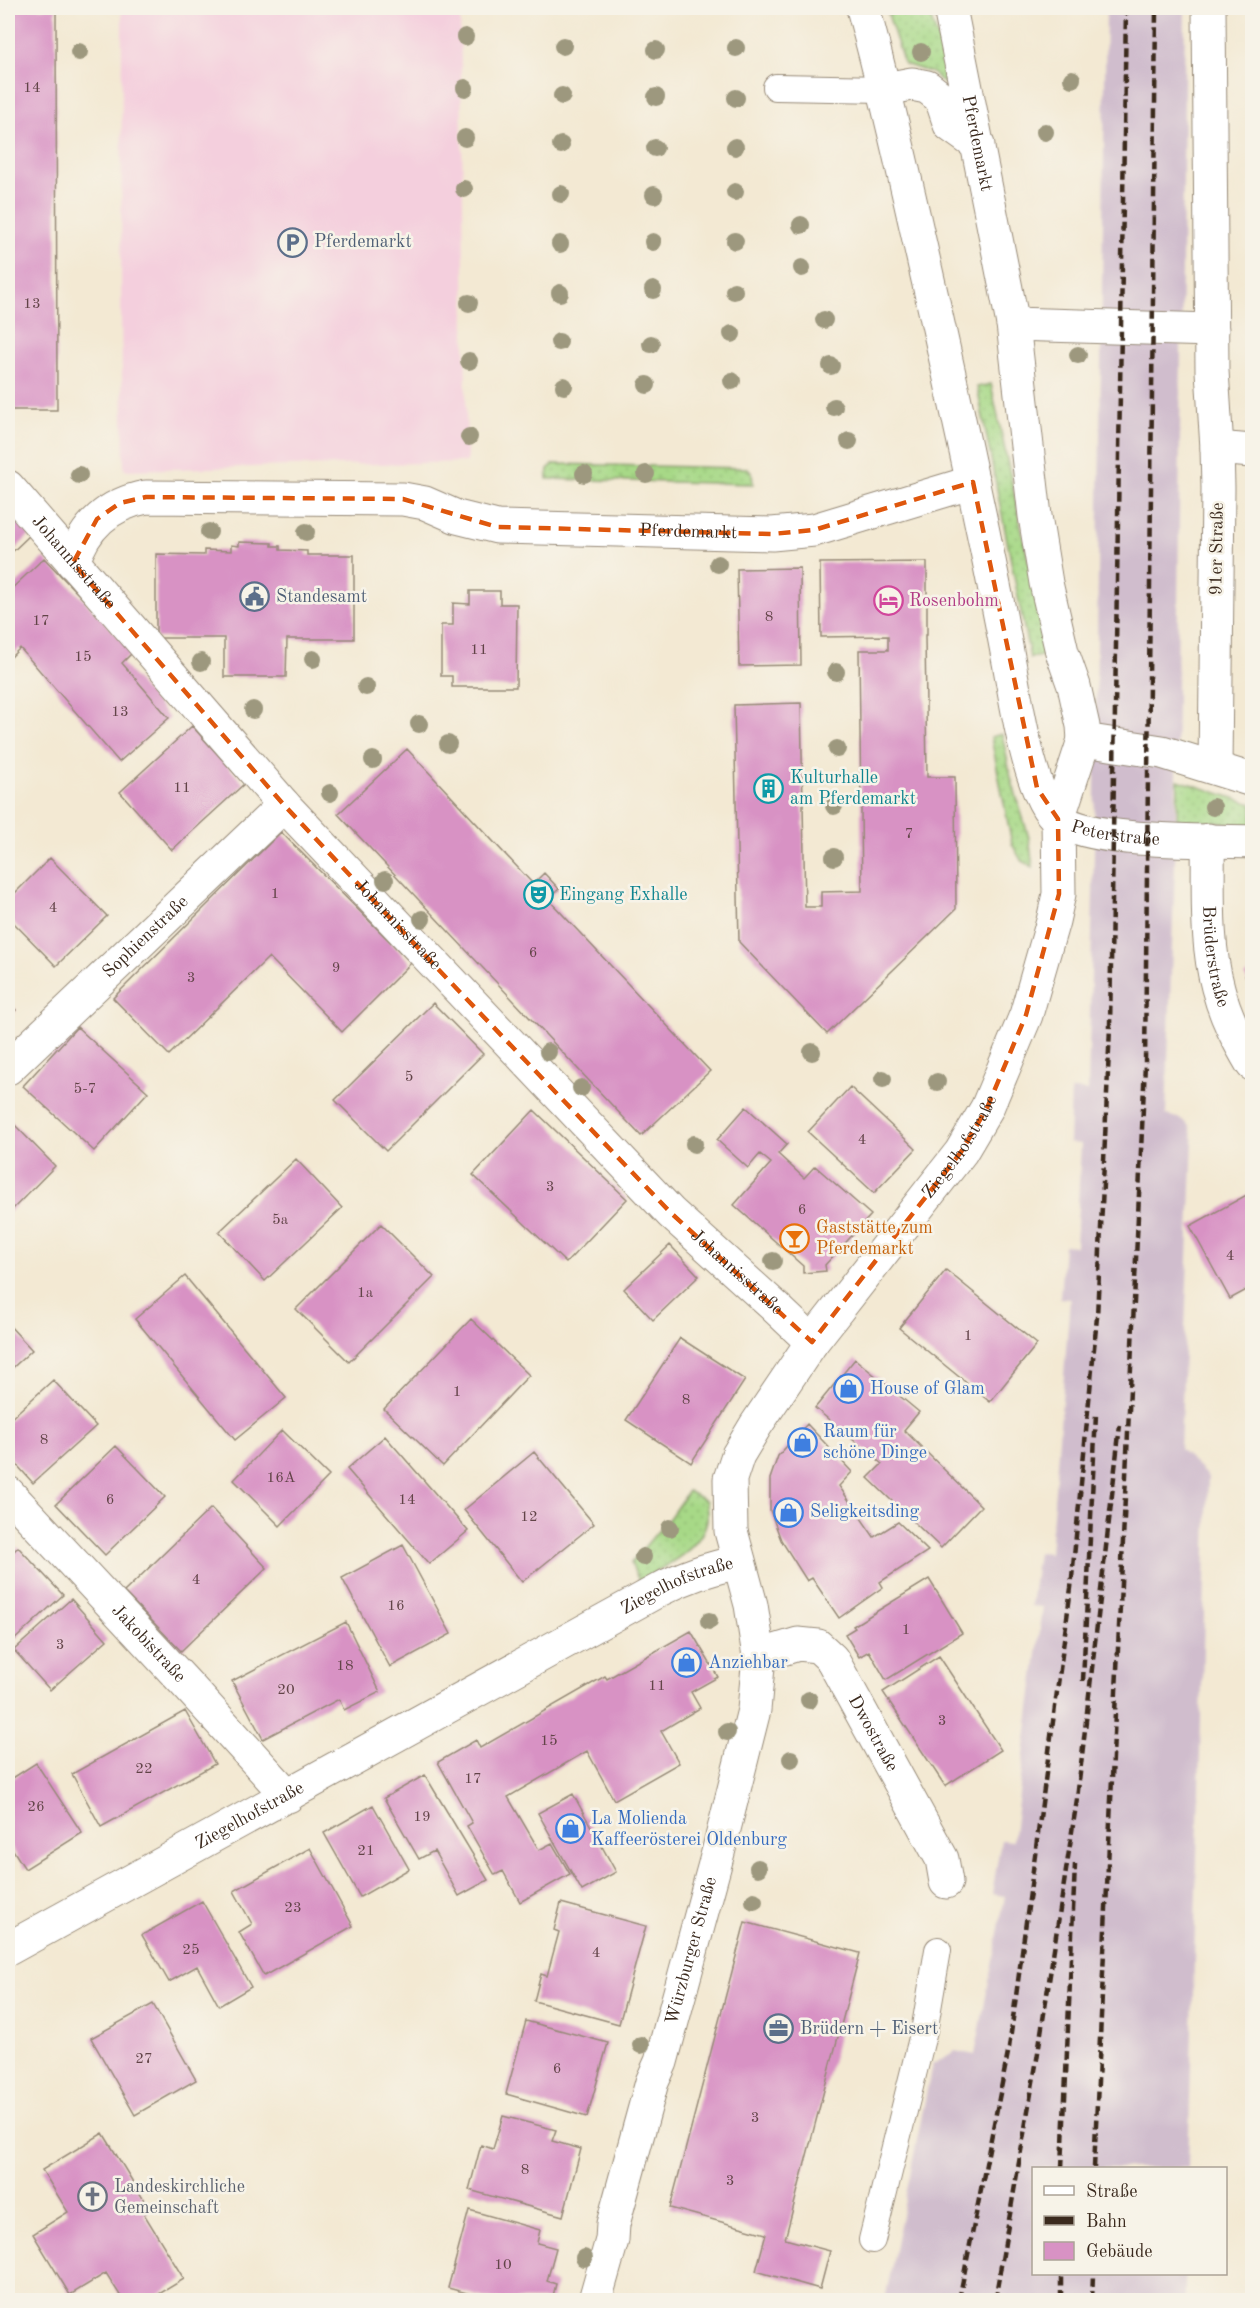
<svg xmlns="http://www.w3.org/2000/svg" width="1260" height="2308" viewBox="0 0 1260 2308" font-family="'Old Standard TT',serif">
<defs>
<pattern id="grass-dots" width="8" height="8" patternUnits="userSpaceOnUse" patternTransform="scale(1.5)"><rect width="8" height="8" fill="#a7d987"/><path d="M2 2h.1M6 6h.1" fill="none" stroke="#91ba74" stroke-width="1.8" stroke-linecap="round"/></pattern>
</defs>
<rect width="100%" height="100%" fill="#f7f3e8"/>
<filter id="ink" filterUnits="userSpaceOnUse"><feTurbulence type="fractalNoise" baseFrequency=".0167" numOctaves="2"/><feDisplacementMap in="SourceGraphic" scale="12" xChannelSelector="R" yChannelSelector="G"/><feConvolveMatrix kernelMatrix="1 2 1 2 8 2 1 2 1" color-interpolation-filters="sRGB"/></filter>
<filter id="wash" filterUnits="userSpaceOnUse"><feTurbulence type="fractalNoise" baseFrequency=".008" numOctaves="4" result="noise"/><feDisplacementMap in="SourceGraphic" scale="24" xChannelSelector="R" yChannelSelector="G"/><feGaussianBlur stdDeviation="1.35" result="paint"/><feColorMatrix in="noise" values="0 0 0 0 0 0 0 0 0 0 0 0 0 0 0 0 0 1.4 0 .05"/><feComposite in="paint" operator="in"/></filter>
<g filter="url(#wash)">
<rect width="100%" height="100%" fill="#f3e9d3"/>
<path fill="#f4cfdd" d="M122,8H460L467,462L124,470L121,321Z"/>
<path fill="#d0bdcd" d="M1106,8H1185L1175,864L1166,1115L1181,1119L1189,1126L1193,1139L1180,1449L1208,1477L1188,2168H1034V2274H1185V2300H885L932,2065L955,2051L975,2055L1005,1896L992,1894L1001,1840L1013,1841L1043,1607L1031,1606L1038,1552L1050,1553L1070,1299L1060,1298L1064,1245L1076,1246L1081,1144L1069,1143L1071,1090L1088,1091L1094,853Z"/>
<path fill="url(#grass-dots)" stroke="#718252" stroke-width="1.5" d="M886,8H927L945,58L951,83H944L932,73L904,64Z
M991,384L1048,655L1030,658L977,387Z
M554,464L748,468L752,474L753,484L547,479L548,469Z
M1002,734L1011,778L1029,838L1033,867L1021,860L1012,844L991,737Z
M1178,780L1252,804V826L1214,822L1177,821Z
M688,1491L706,1501C706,1507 708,1514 707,1520C701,1551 663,1567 639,1581L631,1563L670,1517Z"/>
<g id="blocks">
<path fill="#d892c4" d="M8,8H56L57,410H8Z
M8,511L30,535L8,556Z
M239,542L272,543V546H280V550L307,551V555H354V639H287L286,677H224V638H156V554L204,555V550L231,551V545L239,546Z
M44,558L133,652L122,663L169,718L119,762L20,648L8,660V592Z
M927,562V635H925L927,777H955L956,909L827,1034L739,942L734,705L801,703L805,907H821V892L862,891L859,650H888V636L821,637L820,563Z
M800,568L801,665L739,666L737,569Z
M470,591H500V604H517L516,687H452V676H441V625H453V603L470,604Z
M192,726L244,784L172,850L120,792Z
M407,749L533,884L544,873L559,889L548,899L710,1071L641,1136L338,814Z
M281,832L411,963L342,1032L269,957L169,1055L113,998Z
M50,858L107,916L56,966L8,917V900Z
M1252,972V990L1245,976Z
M8,1001L16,1010L8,1019Z
M433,1003L483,1054L386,1151L335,1100Z
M77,1027L148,1092L94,1151L23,1086Z
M850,1087L916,1149L874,1193L808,1132Z
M746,1107L787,1144L778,1154L804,1178L815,1166L871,1215L825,1265L826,1271L803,1273V1266L734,1205L771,1163L760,1154L748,1168L717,1140Z
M534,1110L627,1199L566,1263L473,1175Z
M8,1118L55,1166L8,1214Z
M296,1159L342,1208L265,1281L219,1232Z
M1252,1192V1287L1230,1299L1190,1226Z
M381,1224L434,1277L349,1362L296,1309Z
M670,1245L699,1276L653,1320L624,1289Z
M946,1270L1037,1344L990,1402L899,1328Z
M185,1276L286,1398L235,1440L135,1319Z
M471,1319L529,1375L443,1466L384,1409Z
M8,1324L32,1350L8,1372Z
M680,1338L745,1380L691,1463L626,1420Z
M855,1359L919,1412L904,1430L981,1506L941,1548L868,1478L882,1464L815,1408Z
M53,1380L96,1426L33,1483L8,1455V1421Z
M807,1424L852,1472L839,1486L874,1537L898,1522L928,1551L880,1582L883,1587L839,1618L812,1578L807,1581L781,1540L770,1510V1479L778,1456Z
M282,1430L329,1476L280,1526L234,1480Z
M385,1436L468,1531L429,1564L347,1469Z
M116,1446L165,1497L105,1555L56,1504Z
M534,1452L594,1524L522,1582L464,1510Z
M211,1508L267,1568L181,1651L124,1592Z
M403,1545L451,1634L390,1667L342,1578Z
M18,1547L63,1595L11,1643L8,1639V1557Z
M929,1579L962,1633L886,1680L869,1651L859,1657L845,1634L855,1628L853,1626Z
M71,1599L107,1640L50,1690L14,1650Z
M346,1622L380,1692L344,1710L339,1699L263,1739L232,1681Z
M691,1631L718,1677L691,1692L700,1708L661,1731L679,1763L614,1800L587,1751L508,1797L539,1850L552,1843L570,1874L520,1902L503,1871L495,1875L467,1826L472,1823L438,1762L476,1740L480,1748L605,1676L607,1679Z
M939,1656L1001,1750L945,1786L883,1692Z
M185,1711L215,1764L101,1827L72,1774Z
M36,1763L82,1833L25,1869L8,1842V1781Z
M425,1775L488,1880L459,1896L434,1851L419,1859L384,1798Z
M573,1794L616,1872L582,1891L538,1813Z
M373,1805L409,1869L360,1897L324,1833Z
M310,1848L353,1926L264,1976L239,1932L252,1924L234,1891Z
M202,1901L251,1987L219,2006L197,1966L169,1982L142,1935Z
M561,1903L646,1926L619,2024L534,2001L541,1974L547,1976L559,1932L554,1930Z
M745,1922L860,1953L785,2239L830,2251L820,2289L756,2271L766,2234L670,2208Z
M153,2004L196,2080L135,2115L91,2038Z
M526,2021L608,2043L587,2117L506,2094Z
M503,2116L556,2130L552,2141L581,2149L563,2216L469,2190L481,2145L493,2149Z
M103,2133L150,2210L144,2214L184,2279L149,2300H123L106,2273L70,2295L33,2234L68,2212L42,2170Z
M469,2210L540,2230L537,2243L556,2248L547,2281L556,2284L552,2300H493L448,2288Z"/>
</g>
</g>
<g filter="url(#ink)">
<use href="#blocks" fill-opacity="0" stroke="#978a78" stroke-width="1.5"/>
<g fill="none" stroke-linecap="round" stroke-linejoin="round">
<defs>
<path id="service" d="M776,87L885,89
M872,2240L925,2026L938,1950"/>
<g id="minor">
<path d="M1209,8L1212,371L1217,448L1218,488L1215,768"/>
<path d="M1013,324L1212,330"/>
<path d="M1217,448L1252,451"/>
<path id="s1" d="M8,487L284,805L671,1213L774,1306L812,1342"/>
<path id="s2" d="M73,563C84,526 109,504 146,497L403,499L425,503L457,517L497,527L772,534L814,530L973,482"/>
<path id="s3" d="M1208,840C1209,889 1205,941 1218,988C1225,1016 1238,1040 1252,1064"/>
<path id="s4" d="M8,1068L284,805"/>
<path id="s5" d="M8,1493L189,1687L288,1796"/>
<path id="s6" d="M759,1656L798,1644L818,1646L832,1659L942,1859L946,1882"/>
<path id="s7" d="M8,1949L659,1590C685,1576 710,1568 739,1562"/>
<path id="s8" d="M595,2300L612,2240L613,2224L652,2082L661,2062L719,1849L754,1710L759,1656L751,1605L731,1531L730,1479L738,1455L756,1425L812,1342L961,1152L987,1108L1026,1015L1053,921L1059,894L1058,819L1084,740"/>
</g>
<g id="tertiary">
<path id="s9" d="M863,8C890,106 911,206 934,306C960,423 986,539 1008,657C1015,692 1029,799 1058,819C1094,844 1206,840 1252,842"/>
<path id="s10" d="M950,8L1013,324L1035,516L1046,583L1062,652L1074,686L1083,726L1084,740L1162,752L1252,780"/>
<path d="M885,89L912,84L927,87L941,98L950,125L978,145"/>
</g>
</defs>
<use href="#service" stroke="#978a78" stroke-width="28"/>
<use href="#minor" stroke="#978a78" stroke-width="35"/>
<use href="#tertiary" stroke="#978a78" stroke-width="35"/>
<use href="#service" stroke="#fff" stroke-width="26"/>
<use href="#minor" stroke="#fff" stroke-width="33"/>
<use href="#tertiary" stroke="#fff" stroke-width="33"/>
<path stroke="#3b2a1e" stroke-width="4.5" stroke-dasharray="9 4.5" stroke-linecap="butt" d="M1083,1681L1096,1414
M1062,2168L1075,1864
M1094,2168L1145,1064L1156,8
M959,2300L1009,2048L1071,1588L1097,1317L1110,1027L1126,8
M995,2300L1037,2059L1077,1799L1120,1425
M1061,2300V2274
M1092,2300L1093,2274"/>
</g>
<g fill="#9d987e">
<circle cx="465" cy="37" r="9"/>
<circle cx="563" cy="46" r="9"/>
<circle cx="736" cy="48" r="9"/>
<circle cx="656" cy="50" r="9"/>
<circle cx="79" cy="52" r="9"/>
<circle cx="921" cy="52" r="9"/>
<circle cx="1072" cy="79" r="9"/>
<circle cx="465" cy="88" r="9"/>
<circle cx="562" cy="96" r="9"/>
<circle cx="656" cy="97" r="9"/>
<circle cx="736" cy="98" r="9"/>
<circle cx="1045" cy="132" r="9"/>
<circle cx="465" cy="138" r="9"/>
<circle cx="561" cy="145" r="9"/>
<circle cx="735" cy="147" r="9"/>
<circle cx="655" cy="148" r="9"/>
<circle cx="464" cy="189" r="9"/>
<circle cx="735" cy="192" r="9"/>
<circle cx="561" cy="194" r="9"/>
<circle cx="654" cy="195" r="9"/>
<circle cx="801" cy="225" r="9"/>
<circle cx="735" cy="241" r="9"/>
<circle cx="653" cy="242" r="9"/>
<circle cx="560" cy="244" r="9"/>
<circle cx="802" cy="268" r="9"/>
<circle cx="653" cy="290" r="9"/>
<circle cx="734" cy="291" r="9"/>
<circle cx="560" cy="293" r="9"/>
<circle cx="469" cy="303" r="9"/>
<circle cx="824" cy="320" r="9"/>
<circle cx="732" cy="334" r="9"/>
<circle cx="559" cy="342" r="9"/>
<circle cx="651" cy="344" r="9"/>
<circle cx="1078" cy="355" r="9"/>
<circle cx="469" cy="361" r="9"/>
<circle cx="831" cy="366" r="9"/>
<circle cx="732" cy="381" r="9"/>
<circle cx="647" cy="385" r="9"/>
<circle cx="564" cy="386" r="9"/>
<circle cx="834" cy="407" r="9"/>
<circle cx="469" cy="437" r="9"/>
<circle cx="849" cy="441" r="9"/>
<circle cx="584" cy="474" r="9"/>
<circle cx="646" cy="474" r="9"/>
<circle cx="79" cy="475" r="9"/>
<circle cx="209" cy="532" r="9"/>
<circle cx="306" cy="532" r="9"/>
<circle cx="718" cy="564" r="9"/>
<circle cx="313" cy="659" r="9"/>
<circle cx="201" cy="662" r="9"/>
<circle cx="836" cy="672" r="9"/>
<circle cx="366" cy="687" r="9"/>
<circle cx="253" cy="710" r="9"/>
<circle cx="419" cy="724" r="9"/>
<circle cx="448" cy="744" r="9"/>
<circle cx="837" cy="749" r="9"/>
<circle cx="373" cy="760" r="9"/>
<circle cx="330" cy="793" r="9"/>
<circle cx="834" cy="806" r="9"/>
<circle cx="1213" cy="807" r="9"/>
<circle cx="834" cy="857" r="9"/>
<circle cx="385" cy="880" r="9"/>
<circle cx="422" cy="919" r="9"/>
<circle cx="548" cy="1052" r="9"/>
<circle cx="812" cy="1052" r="9"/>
<circle cx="883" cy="1079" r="9"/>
<circle cx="937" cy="1082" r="9"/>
<circle cx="581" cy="1088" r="9"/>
<circle cx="694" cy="1144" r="9"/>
<circle cx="773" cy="1261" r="9"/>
<circle cx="670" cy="1528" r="9"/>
<circle cx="643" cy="1557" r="9"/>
<circle cx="709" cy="1621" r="9"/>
<circle cx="809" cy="1700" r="9"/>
<circle cx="727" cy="1732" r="9"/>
<circle cx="791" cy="1759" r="9"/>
<circle cx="758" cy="1868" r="9"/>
<circle cx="754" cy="1901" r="9"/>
<circle cx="641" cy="2045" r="9"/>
<circle cx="584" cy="2258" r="9"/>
</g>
</g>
<path fill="none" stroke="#df570d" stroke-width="4.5" stroke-dasharray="12 8" stroke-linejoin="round" d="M973,482L1037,788L1058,819L1059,894L1026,1015L987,1108L961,1152L812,1342L671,1213L437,968L284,805L73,563L97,519L120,503L146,497L403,499L497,527L772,534L814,530Z"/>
<defs>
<symbol id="parking-ring" viewBox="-11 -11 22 22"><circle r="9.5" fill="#f7f3e8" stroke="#5c6f8a" stroke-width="1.5"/><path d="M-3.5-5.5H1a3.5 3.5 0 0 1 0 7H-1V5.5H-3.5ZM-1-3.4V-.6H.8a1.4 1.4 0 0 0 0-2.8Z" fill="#5c6f8a"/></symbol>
<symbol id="civic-ring" viewBox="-11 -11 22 22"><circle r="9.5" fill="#f7f3e8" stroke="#5c6f8a" stroke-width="1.5"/><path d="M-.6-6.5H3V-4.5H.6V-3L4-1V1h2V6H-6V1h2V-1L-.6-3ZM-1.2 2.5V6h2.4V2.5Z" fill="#5c6f8a"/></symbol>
<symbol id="hotel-ring" viewBox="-11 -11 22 22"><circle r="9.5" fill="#f7f3e8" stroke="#d1479c" stroke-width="1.5"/><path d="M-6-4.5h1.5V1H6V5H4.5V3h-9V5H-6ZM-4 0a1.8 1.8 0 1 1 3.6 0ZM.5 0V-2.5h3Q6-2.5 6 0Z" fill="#d1479c"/></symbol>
<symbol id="building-ring" viewBox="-11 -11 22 22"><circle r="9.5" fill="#f7f3e8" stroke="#0f9aa8" stroke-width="1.5"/><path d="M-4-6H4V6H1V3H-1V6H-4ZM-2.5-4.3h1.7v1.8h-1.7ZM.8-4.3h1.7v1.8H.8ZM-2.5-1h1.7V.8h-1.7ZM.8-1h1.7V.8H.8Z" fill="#0f9aa8"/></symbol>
<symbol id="theatre-ring" viewBox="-11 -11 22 22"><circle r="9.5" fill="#f7f3e8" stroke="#0f9aa8" stroke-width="1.5"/><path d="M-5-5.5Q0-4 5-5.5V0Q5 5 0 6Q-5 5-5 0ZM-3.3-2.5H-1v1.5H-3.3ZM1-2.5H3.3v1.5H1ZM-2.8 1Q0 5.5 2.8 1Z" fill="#0f9aa8"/></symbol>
<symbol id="bar-ring" viewBox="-11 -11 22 22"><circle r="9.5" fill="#f7f3e8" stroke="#e8710a" stroke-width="1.5"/><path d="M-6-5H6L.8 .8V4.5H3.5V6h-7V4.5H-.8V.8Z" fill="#e8710a"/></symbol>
<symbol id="shop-ring" viewBox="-11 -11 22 22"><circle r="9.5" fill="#f7f3e8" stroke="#3f7fe0" stroke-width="1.5"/><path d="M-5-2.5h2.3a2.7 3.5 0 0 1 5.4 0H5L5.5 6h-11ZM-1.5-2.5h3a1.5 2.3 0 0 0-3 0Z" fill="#3f7fe0"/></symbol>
<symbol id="office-ring" viewBox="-11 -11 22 22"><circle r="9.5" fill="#f7f3e8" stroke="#5c6f8a" stroke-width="1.5"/><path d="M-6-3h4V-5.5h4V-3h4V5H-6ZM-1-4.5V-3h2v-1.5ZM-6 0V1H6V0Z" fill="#5c6f8a"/></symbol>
<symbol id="church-ring" viewBox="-11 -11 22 22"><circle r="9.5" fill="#f7f3e8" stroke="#6b7280" stroke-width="1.5"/><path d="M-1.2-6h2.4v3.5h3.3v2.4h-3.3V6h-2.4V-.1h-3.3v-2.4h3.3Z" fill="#6b7280"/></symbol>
</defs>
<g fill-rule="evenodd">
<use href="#parking-ring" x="276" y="226" width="33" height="33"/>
<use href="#civic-ring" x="238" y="580" width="33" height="33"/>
<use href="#hotel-ring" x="872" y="584" width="33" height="33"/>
<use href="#building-ring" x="752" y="772" width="33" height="33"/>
<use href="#theatre-ring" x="522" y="878" width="33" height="33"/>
<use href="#bar-ring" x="778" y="1222" width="33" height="33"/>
<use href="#shop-ring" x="832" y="1372" width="33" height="33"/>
<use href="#shop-ring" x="786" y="1426" width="33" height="33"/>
<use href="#shop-ring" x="772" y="1496" width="33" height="33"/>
<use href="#shop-ring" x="670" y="1646" width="33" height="33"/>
<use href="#shop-ring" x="554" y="1812" width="33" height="33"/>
<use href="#office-ring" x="762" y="2012" width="33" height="33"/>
<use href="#church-ring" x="76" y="2180" width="33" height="33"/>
</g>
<g text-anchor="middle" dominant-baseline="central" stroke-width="5" stroke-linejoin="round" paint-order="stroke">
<g font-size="15" fill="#624448">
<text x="32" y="88">14</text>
<text x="32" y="304">13</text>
<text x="769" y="617">8</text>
<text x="41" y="621">17</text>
<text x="479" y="650">11</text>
<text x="83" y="657">15</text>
<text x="120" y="712">13</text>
<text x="182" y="788">11</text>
<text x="909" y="834">7</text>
<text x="275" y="894">1</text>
<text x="53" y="908">4</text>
<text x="533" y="953">6</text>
<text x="336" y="968">9</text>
<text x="191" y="978">3</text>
<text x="409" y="1077">5</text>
<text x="85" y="1089">5-7</text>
<text x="862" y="1140">4</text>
<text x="550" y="1187">3</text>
<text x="802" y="1210">6</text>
<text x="280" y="1220">5a</text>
<text x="1230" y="1256">4</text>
<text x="365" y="1293">1a</text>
<text x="968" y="1336">1</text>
<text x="457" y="1392">1</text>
<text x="686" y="1400">8</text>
<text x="44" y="1440">8</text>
<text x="281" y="1478">16A</text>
<text x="110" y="1500">6</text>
<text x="407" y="1500">14</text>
<text x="529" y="1517">12</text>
<text x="196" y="1580">4</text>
<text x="396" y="1606">16</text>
<text x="906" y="1630">1</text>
<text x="60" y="1645">3</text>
<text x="345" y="1666">18</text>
<text x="657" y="1686">11</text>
<text x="286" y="1690">20</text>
<text x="942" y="1721">3</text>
<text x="549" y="1741">15</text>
<text x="144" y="1769">22</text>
<text x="473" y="1779">17</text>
<text x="36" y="1807">26</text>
<text x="422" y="1817">19</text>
<text x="366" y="1851">21</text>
<text x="293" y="1908">23</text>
<text x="191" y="1950">25</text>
<text x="596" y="1953">4</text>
<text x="144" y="2059">27</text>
<text x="557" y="2069">6</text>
<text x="755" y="2118">3</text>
<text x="525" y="2170">8</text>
<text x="730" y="2181">3</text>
<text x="503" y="2265">10</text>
</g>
<g font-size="18" fill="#3b2a1e" stroke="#f7f3e8">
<text stroke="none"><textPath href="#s10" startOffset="138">Pferdemarkt</textPath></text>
<text stroke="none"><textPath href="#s2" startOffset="651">Pferdemarkt</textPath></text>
<text transform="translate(1217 549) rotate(-89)">91er Straße</text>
<text stroke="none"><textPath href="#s1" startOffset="100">Johannisstraße</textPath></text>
<text stroke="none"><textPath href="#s9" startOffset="897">Peterstraße</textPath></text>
<text stroke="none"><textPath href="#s1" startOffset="586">Johannisstraße</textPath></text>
<text stroke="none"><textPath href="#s4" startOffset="190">Sophienstraße</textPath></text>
<text stroke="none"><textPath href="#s3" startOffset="117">Brüderstraße</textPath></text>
<text stroke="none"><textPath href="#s8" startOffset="1252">Ziegelhofstraße</textPath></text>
<text stroke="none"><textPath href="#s1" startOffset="1072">Johannisstraße</textPath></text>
<text stroke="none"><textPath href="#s7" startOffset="762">Ziegelhofstraße</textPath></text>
<text stroke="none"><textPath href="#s5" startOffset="206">Jakobistraße</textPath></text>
<text stroke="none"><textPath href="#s6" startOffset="165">Dwostraße</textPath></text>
<text stroke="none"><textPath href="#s7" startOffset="276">Ziegelhofstraße</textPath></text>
<text stroke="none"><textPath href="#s8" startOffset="363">Würzburger Straße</textPath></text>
</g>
<g font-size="18" fill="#4e5e75" stroke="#f7f3e8" text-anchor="start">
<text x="314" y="242">Pferdemarkt</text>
<text x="276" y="597">Standesamt</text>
<text x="800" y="2029">Brüdern + Eisert</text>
</g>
<g font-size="18" fill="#b23c85" stroke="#f7f3e8" text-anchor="start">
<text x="909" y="601">Rosenbohm</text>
</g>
<g font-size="18" fill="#0d838f" stroke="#f7f3e8" text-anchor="start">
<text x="790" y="778">Kulturhalle<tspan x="790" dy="21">am Pferdemarkt</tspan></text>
<text x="559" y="895">Eingang Exhalle</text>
</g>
<g font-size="18" fill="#c56008" stroke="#f7f3e8" text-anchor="start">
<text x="816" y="1228">Gaststätte zum<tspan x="816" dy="21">Pferdemarkt</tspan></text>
</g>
<g font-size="18" fill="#366cbe" stroke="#f7f3e8" text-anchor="start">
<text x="870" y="1389">House of Glam</text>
<text x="823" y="1432">Raum für<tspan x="823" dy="21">schöne Dinge</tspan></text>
<text x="810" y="1512">Seligkeitsding</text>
<text x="708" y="1663">Anziehbar</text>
<text x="591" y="1819">La Molienda<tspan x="591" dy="21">Kaffeerösterei Oldenburg</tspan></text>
</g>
<g font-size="18" fill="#5b616d" stroke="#f7f3e8" text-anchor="start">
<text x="114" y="2187">Landeskirchliche<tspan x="114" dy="21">Gemeinschaft</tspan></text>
</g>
</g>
<rect width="1260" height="2308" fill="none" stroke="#f7f3e8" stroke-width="30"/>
<rect x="1032" y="2167" width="195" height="108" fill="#f7f3e8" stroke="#aca397" stroke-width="1.5"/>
<rect x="1044" y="2186" width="30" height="9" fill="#ffffff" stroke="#aca397" stroke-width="1.5"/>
<text x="1086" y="2197" font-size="18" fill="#3b2a1e">Straße</text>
<rect x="1044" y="2216" width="30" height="9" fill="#3b2a1e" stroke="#aca397" stroke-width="1.5"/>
<text x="1086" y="2227" font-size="18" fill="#3b2a1e">Bahn</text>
<rect x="1044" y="2242" width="30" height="18" fill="#d892c4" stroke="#aca397" stroke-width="1.5"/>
<text x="1086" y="2257" font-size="18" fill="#3b2a1e">Gebäude</text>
</svg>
